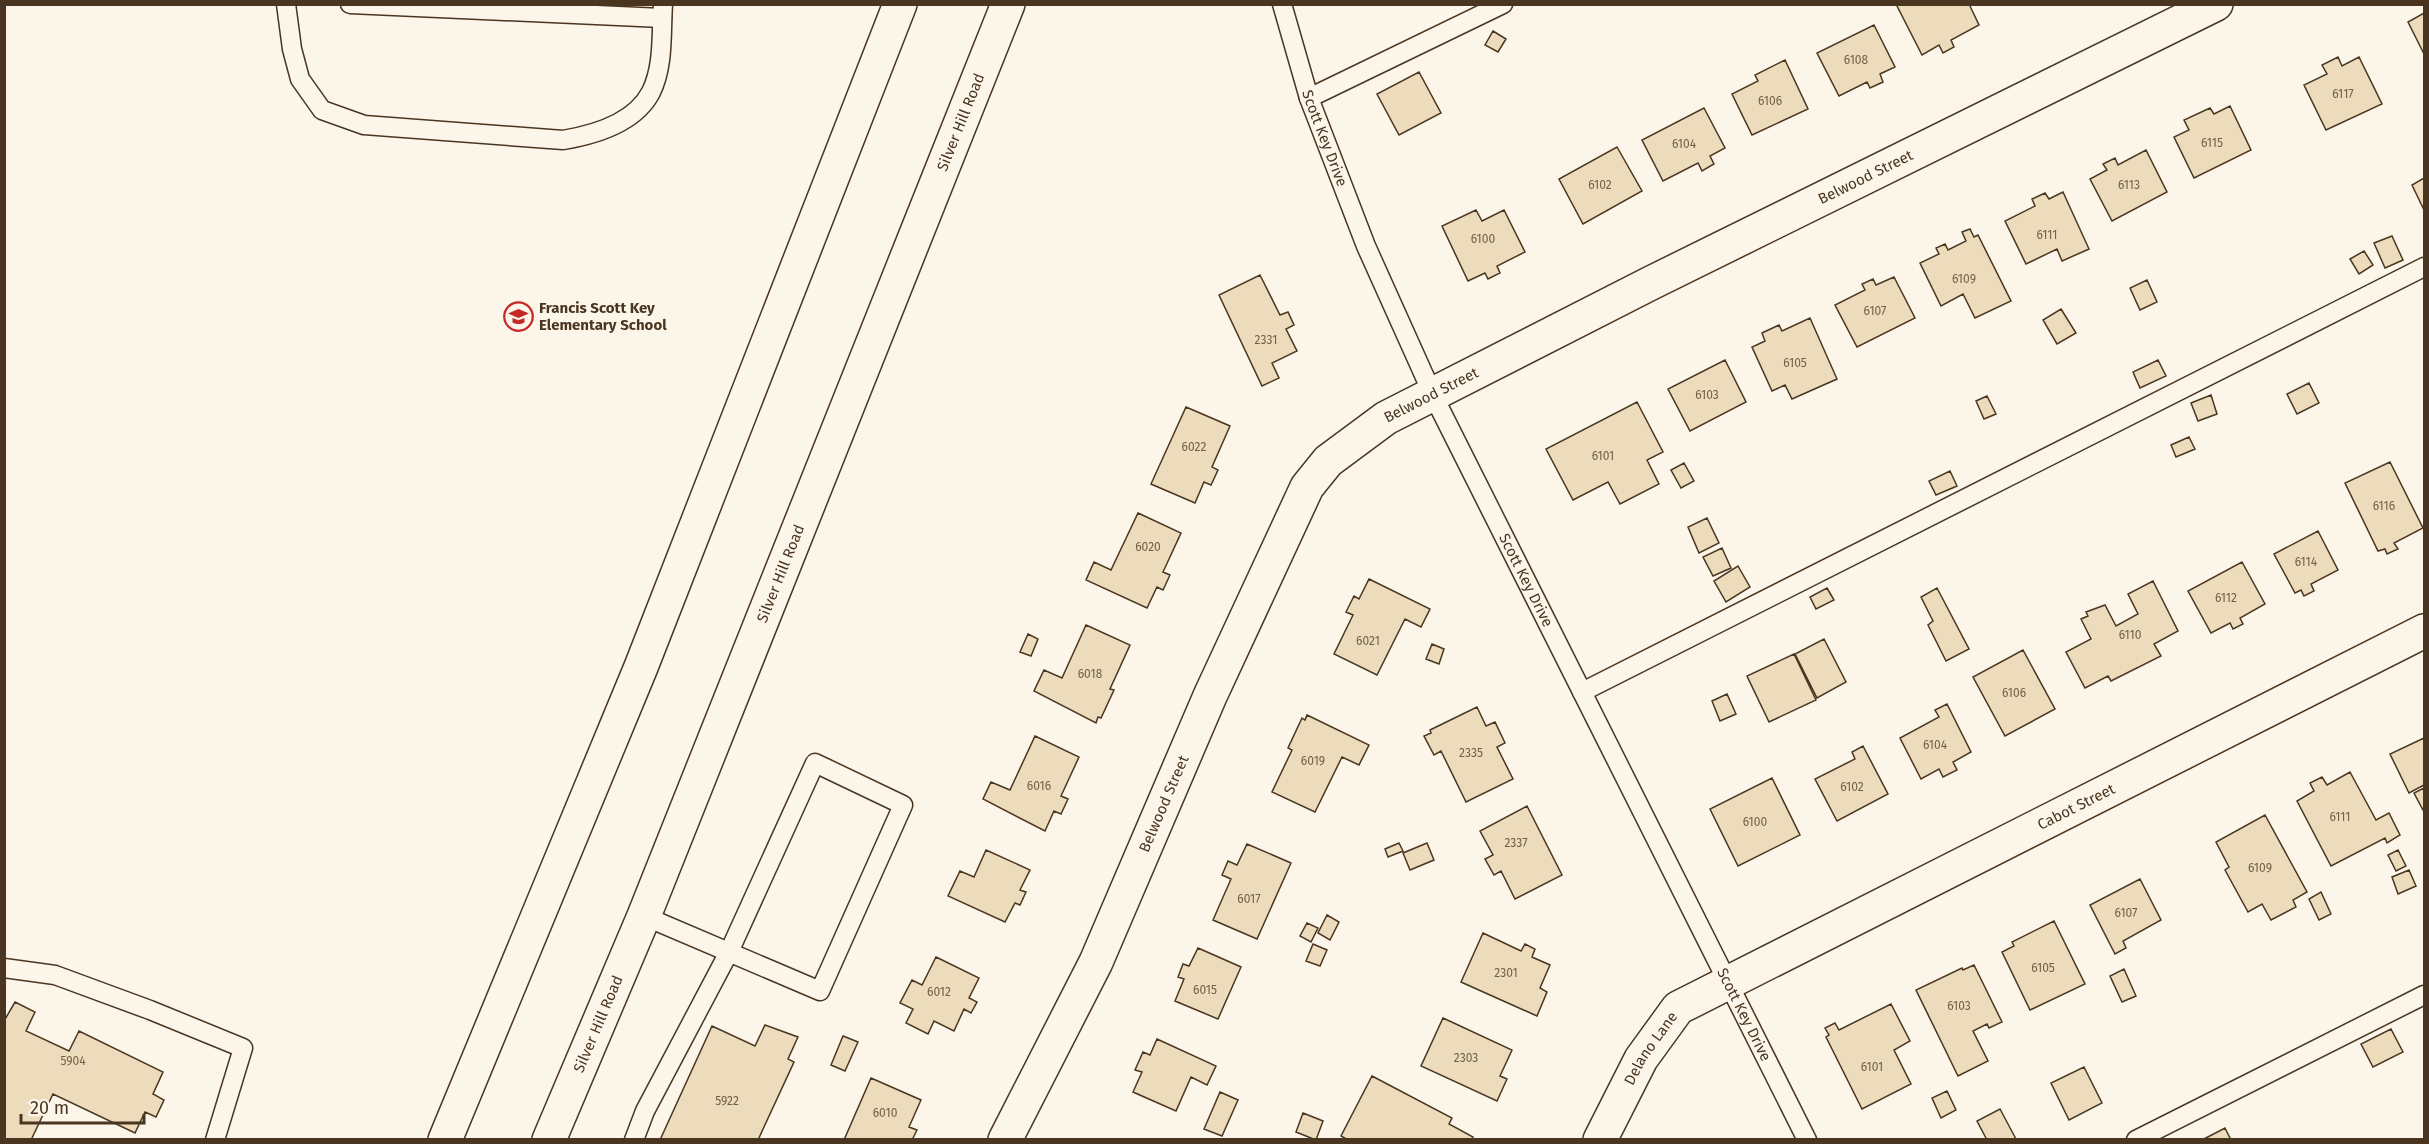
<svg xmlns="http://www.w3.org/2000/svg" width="2429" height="1144" viewBox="0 0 2429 1144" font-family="'Fira Sans',sans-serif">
<rect width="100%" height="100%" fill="#fbf6e9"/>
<path fill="#ecdcbc" stroke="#4a3520" stroke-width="1.5" d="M1896,4H1969L1979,25L1951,40L1954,47L1943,53L1939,45L1922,55Z
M2424,13V54L2408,22Z
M1874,25L1895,67L1880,74L1883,82L1870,88L1867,82L1839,96L1817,53Z
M1493,31L1506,39L1498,52L1485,45Z
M2338,57L2342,66L2359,57L2382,104L2326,130L2304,85L2327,74L2322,65Z
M1785,60L1808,109L1752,135L1732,94L1758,81L1755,75Z
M1419,72L1441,113L1399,135L1377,94Z
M2230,106L2251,150L2194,178L2174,137L2189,130L2184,120L2210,108L2214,114Z
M1704,108L1725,148L1710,156L1714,164L1702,171L1698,163L1663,181L1642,140Z
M1617,147L1642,191L1583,224L1559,179Z
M2146,150L2167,192L2112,221L2090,179L2107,170L2103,164L2115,158L2118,165Z
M2424,178V210L2412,185Z
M2063,192L2089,249L2062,261L2057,249L2026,264L2005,221L2035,206L2032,199L2045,193L2049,199Z
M1476,210L1482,221L1504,210L1525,252L1497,266L1500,273L1488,279L1485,273L1468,281L1442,226Z
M1970,229L1974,237L1978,235L2011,301L1975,318L1963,294L1941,306L1920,263L1939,254L1936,248L1945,244L1948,250L1966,241L1962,232Z
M2392,236L2403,260L2385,268L2374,243Z
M2364,251L2373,265L2359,274L2350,259Z
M1260,275L1280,315L1288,312L1294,325L1286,329L1297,351L1272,363L1279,378L1262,386L1219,295Z
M1894,277L1915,318L1857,347L1835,305L1865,290L1862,284L1873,279L1876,285Z
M2147,280L2157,302L2140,310L2130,288Z
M2061,309L2076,333L2057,344L2043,320Z
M1810,318L1837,379L1792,399L1785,385L1772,391L1752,347L1765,341L1762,333L1779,325L1782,331Z
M1725,360L1746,402L1690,431L1668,389Z
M2158,360L2166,376L2140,388L2133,372Z
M2309,383L2319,403L2297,414L2287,394Z
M2211,395L2217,414L2198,421L2191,403Z
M1987,396L1996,414L1984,419L1976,401Z
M1637,402L1663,452L1647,460L1659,484L1620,504L1608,482L1573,500L1546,449Z
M1186,407L1230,426L1212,467L1218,470L1211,485L1204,482L1195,503L1151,484Z
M2189,437L2195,449L2176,457L2171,445Z
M2390,462L2423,528L2394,543L2398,549L2387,554L2385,549L2378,551L2345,483Z
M1684,463L1694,481L1681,488L1671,470Z
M1950,471L1957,486L1936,495L1929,481Z
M1138,513L1181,533L1163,572L1170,575L1163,590L1157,587L1147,608L1086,580L1094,562L1111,570Z
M1707,518L1719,543L1699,553L1688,527Z
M2318,531L2338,570L2311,584L2314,591L2304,596L2301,590L2295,593L2274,554Z
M1722,548L1731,568L1713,576L1703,557Z
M2242,562L2265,604L2240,618L2243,624L2233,629L2230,623L2211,633L2188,591Z
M1738,566L1750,587L1726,602L1714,581Z
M1369,579L1430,609L1421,627L1405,619L1377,675L1334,654L1353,615L1346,612L1354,596L1359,599Z
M2153,581L2178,631L2154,644L2161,656L2111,681L2108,676L2085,688L2066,652L2091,639L2081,619L2088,616L2086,612L2105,605L2116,626L2138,614L2128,594Z
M1827,588L1834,600L1816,609L1810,597Z
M1937,588L1969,649L1946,661L1928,625L1933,621L1921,597Z
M1086,625L1130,645L1110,689L1114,690L1101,718L1098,717L1096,723L1034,691L1044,670L1062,678Z
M1028,634L1038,639L1031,656L1020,652Z
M1824,639L1846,682L1817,698L1795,654Z
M1432,644L1444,649L1439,664L1426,659Z
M2023,650L2055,709L2005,736L1973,677Z
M1794,654L1816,700L1769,722L1747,676Z
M1727,694L1736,714L1720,721L1712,701Z
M1947,704L1971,752L1953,762L1957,770L1943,777L1939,769L1921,779L1900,738L1939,717L1935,710Z
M1477,707L1486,726L1495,722L1505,743L1497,747L1513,779L1466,802L1441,751L1434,755L1424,736L1431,733L1430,730Z
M1307,715L1369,745L1359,765L1342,757L1315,812L1272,792L1292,750L1288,748L1302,718L1305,720Z
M1035,736L1079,757L1061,796L1068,799L1061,814L1054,811L1045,831L983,799L991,782L1010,790Z
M2424,738V785L2409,793L2390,754Z
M1863,746L1888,794L1837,821L1815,779L1855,759L1852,752Z
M2350,772L2376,820L2389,813L2400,835L2387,843L2385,838L2331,866L2297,801L2314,791L2310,783L2322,777L2327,785Z
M1772,778L1800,835L1738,866L1710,809Z
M2424,788V810H2423L2414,793Z
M1527,806L1562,875L1515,899L1501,871L1494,875L1485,859L1493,855L1480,831Z
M2265,815L2307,892L2293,900L2296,907L2271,920L2262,904L2248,912L2225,870L2229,867L2216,842Z
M1399,843L1403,851L1388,857L1385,849Z
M1427,843L1434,860L1410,870L1403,853Z
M1247,844L1291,863L1257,939L1213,920L1231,879L1222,875L1228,861L1237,865Z
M986,850L1030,870L1020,890L1026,892L1020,905L1015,903L1005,922L948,896L960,871L974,877Z
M2398,850L2406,866L2396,871L2388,855Z
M2409,870L2416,886L2398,894L2392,877Z
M2140,879L2161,920L2123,941L2126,948L2115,954L2090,905Z
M2321,892L2331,914L2319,920L2309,899Z
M1327,915L1339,922L1330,940L1318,933Z
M2054,921L2085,984L2030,1010L2002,952L2014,946L2012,942Z
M1307,923L1318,928L1311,942L1300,936Z
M1483,933L1521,951L1525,944L1535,949L1532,957L1550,965L1540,988L1547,992L1537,1016L1461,982Z
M1313,944L1327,950L1320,966L1306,961Z
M1198,948L1241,967L1218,1019L1175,1001L1184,979L1178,977L1183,964L1189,966Z
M936,957L979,978L969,998L977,1002L971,1013L964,1009L954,1031L934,1021L928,1034L906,1023L913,1009L900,1003L912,980L922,985Z
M1974,965L2002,1022L1989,1028L1987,1024L1973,1031L1988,1061L1958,1076L1916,990L1962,968L1963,970Z
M2124,969L2136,996L2122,1002L2110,976Z
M15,1002L35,1012L26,1031L69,1051L79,1031L163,1072L153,1094L164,1100L156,1117L145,1112L135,1133L53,1094L31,1140H4V1021Z
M1891,1004L1910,1041L1894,1050L1911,1084L1862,1109L1826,1037L1829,1035L1825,1028L1835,1023L1839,1030Z
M1443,1018L1512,1050L1500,1076L1507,1079L1497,1101L1421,1066Z
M765,1025L798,1037L788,1059L794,1062L758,1140H660L712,1026L755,1046Z
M2391,1029L2403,1052L2373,1067L2361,1044Z
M843,1036L858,1042L845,1071L831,1065Z
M1157,1039L1216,1066L1207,1085L1191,1077L1176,1111L1133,1092L1142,1072L1135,1070L1143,1052L1150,1055Z
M2084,1067L2102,1103L2069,1120L2051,1083Z
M1372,1076L1452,1118L1449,1124L1473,1137L1471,1140H1348L1341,1136Z
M871,1078L921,1100L909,1127L917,1130L912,1140H844Z
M1947,1091L1956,1110L1941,1118L1932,1098Z
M1220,1092L1238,1100L1222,1136L1204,1129Z
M2000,1109L2016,1139L2015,1140H1987L1977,1121Z
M1303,1113L1323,1121L1316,1140L1296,1132Z
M2225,1128L2231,1140H2202Z"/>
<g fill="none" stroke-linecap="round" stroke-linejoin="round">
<defs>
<g id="service">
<path d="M286,4L292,49L300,79L322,110L364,125L563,140C593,135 635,123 651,92C664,66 661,33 663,4"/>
<path d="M350,4L662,18"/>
<path id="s1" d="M1282,4L1309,98L1366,246L1433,395L1807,1140"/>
<path d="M1309,98L1503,4"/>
<path d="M1582,692L2424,267"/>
<path d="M4,968L55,975L150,1010L243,1048L215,1140"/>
<path d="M634,1140L645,1111L729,952L815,763L903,805L820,991L644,916"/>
<path d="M2136,1140L2424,995"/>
</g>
<g id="minor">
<path id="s2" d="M1005,1140L1096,962L1210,696L1307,487L1328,461L1386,418L1651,283L2216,4"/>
<path id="s3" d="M1600,1140L1641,1059L1678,1008L2424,631"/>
</g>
<g id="primary">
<path d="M445,1140L641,667L900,4"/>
<path id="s4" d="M549,1140L644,916L1008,4"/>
</g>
</defs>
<use href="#service" stroke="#4a3520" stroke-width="21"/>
<use href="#minor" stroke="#4a3520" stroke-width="36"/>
<use href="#primary" stroke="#4a3520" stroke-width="36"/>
<use href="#service" stroke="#fbf6e9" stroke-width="18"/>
<use href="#minor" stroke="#fbf6e9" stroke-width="33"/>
<use href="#primary" stroke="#fbf6e9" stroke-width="33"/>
</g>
<defs>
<symbol id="school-ring" viewBox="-11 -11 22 22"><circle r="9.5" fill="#fbf6e9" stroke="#c62828" stroke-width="1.5"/><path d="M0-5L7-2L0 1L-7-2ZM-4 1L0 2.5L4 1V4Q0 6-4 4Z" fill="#c62828"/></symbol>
</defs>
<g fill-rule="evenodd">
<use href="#school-ring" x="502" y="300" width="33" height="33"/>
</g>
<g text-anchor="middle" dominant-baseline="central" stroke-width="4.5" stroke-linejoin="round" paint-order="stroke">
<g font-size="12" fill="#725f47">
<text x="1856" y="60">6108</text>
<text x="2343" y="94">6117</text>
<text x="1770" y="101">6106</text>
<text x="2212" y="143">6115</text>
<text x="1684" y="144">6104</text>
<text x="1600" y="185">6102</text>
<text x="2129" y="185">6113</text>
<text x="2047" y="235">6111</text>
<text x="1483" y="239">6100</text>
<text x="1964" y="279">6109</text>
<text x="1875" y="311">6107</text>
<text x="1266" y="340">2331</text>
<text x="1795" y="363">6105</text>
<text x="1707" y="395">6103</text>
<text x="1194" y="447">6022</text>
<text x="1603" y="456">6101</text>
<text x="2384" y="506">6116</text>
<text x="1148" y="547">6020</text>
<text x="2306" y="562">6114</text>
<text x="2226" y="598">6112</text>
<text x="2130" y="635">6110</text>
<text x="1368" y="641">6021</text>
<text x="1090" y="674">6018</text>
<text x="2014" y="693">6106</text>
<text x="1935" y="745">6104</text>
<text x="1471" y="753">2335</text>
<text x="1313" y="761">6019</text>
<text x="1039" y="786">6016</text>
<text x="1852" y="787">6102</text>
<text x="2340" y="817">6111</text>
<text x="1755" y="822">6100</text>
<text x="1516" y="843">2337</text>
<text x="2260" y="868">6109</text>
<text x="1249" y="899">6017</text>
<text x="2126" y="913">6107</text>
<text x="2043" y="968">6105</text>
<text x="1506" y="973">2301</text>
<text x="1205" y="990">6015</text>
<text x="939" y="992">6012</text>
<text x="1959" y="1006">6103</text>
<text x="1466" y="1058">2303</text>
<text x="73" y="1061">5904</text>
<text x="1872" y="1067">6101</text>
<text x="727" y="1101">5922</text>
<text x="885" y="1113">6010</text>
</g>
<g font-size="15" fill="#4a3520" stroke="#fbf6e9">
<text stroke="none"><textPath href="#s4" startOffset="1098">Silver Hill Road</textPath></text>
<text stroke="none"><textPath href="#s1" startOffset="141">Scott Key Drive</textPath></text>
<text stroke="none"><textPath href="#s2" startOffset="1362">Belwood Street</textPath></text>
<text stroke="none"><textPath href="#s2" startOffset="876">Belwood Street</textPath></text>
<text stroke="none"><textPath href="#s4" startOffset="612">Silver Hill Road</textPath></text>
<text stroke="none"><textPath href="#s1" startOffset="627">Scott Key Drive</textPath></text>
<text stroke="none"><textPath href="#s2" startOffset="372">Belwood Street</textPath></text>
<text stroke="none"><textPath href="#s3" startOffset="600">Cabot Street</textPath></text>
<text stroke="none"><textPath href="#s1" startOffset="1113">Scott Key Drive</textPath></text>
<text stroke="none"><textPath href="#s4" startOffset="126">Silver Hill Road</textPath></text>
<text stroke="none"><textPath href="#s3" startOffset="105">Delano Lane</textPath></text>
</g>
<g font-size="15" font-weight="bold" fill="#4a3520" stroke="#fbf6e9" text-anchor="start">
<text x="539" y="308">Francis Scott Key<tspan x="539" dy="17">Elementary School</tspan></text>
</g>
</g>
<rect width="2429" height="1144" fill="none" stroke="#4a3520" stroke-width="12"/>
<path d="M21 1114v9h123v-9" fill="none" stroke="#4a3520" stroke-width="3"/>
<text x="30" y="1114" font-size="18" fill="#4a3520" stroke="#fbf6e9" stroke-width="4.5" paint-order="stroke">20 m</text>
</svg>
